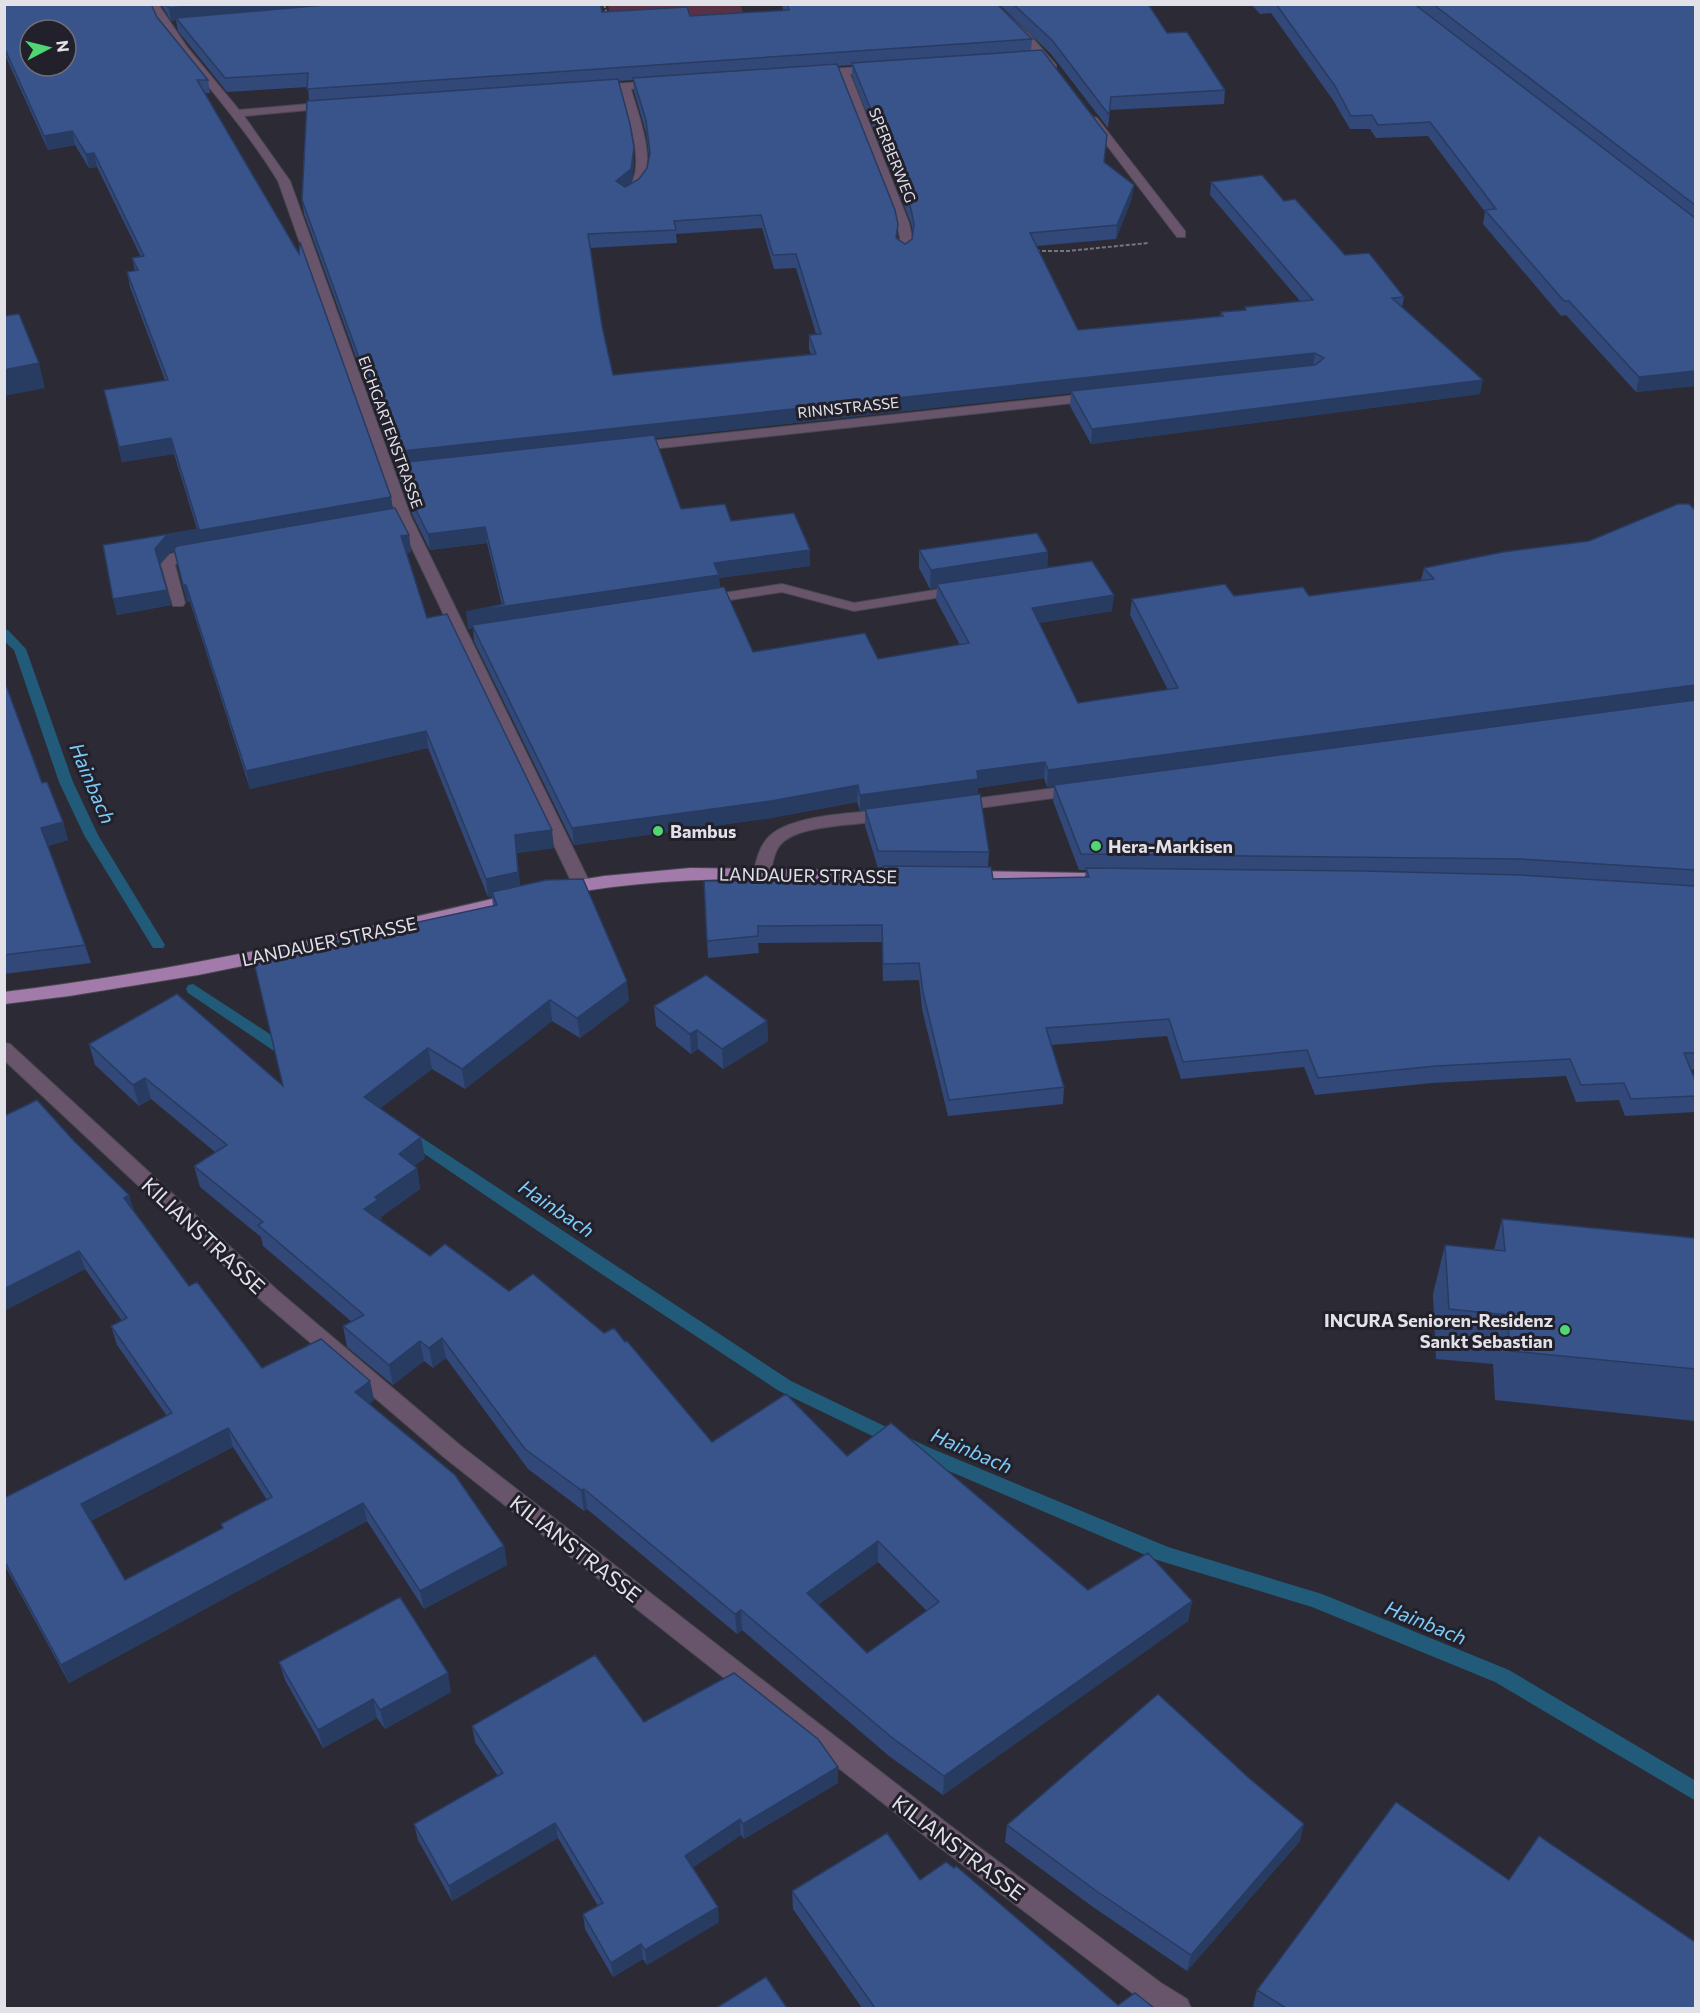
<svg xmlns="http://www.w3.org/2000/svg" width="1700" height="2013" viewBox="0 0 1700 2013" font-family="Commissioner,sans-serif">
<rect width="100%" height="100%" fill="#2c2b35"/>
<path fill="#583244" d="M608,5H740L744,15L612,21Z"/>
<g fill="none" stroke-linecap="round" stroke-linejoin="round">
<path fill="#215b79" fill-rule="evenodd" d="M4,629L8,630L26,649L73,782L98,835L165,945L163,948H153L84,835L59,782L14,650L4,641Z
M193,984L293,1049L296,1053L293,1057H283L188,993L186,989L188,985Z
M407,1128L791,1381L928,1447L1168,1547L1322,1594L1509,1670L1696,1781V1801L1495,1682L1312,1607L1157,1560L916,1457L779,1391L591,1267L401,1138L399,1134L401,1130Z"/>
<defs>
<path id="minor" d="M148,4H158L187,47L239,110L331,102L336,105L331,108L244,116L290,181L411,517L591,885L588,889H576L573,885L397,517L278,181C240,118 187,67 148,4Z
M985,4H996L1030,35L1056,65V69H1048L1022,39Z
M875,66L879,67V71L850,74L909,223L912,238L910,252L904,256L898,252L900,238L897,223L839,75L816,76L811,73L816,70Z
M657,81L661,82V86L631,89C640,122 661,168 633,195H625L623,193C626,189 630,186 632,182C644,159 627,114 621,90L598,91L593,88L598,85Z
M1093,117L1097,118L1185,231V237H1177L1089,122L1087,120Z
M1095,393L1100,394L1102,397L1100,400L633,451L626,447L633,443Z
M198,548L205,552L203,555L180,560L175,565L185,603L183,606H173L161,564L170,554Z
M782,584L854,603L960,586L967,590L960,594L854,611L782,592L704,604L697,600L704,596Z
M1078,785L1084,786L1086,790L1084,794L957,811L949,806L957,801Z
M888,810L894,811L896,815L894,819C866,826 793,822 778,848C772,857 773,870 767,879H755L753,875C756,863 758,850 766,840C786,814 857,813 888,810Z
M4,1043L10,1044L277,1290L461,1446L948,1824L1161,1983L1187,1999L1191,2008H1155L1143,2001L930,1840L445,1458L263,1302L4,1060Z"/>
<path id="major" d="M690,868L905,871L911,872L913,876L911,880L905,881C790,879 676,873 562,895L556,893L553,889L556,885L562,883L604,876Z
M969,871L1088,873L1094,874L1096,878L1094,882L1088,883L963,880L961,876L963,872Z
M517,893L523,895L526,899L523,903L326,949L198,975L69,996L4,1004V992C178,971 347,933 517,893Z"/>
</defs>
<use href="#minor" stroke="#494852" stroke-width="2"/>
<use href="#major" stroke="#494852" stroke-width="2"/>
<path stroke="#76757d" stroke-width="2" stroke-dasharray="4 2" stroke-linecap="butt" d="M604,4L607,15
M1036,251H1068L1148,243"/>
<use href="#minor" fill="#68556b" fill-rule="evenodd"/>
<use href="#major" fill="#a27baa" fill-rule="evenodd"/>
</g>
<path fill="#314878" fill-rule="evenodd" d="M4,4L157,17L208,80L210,93H204L391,497L392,508L409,535L411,552L407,553L427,618L554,848L517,853L520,886L629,1001L580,1038L552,1021L465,1089L432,1069L380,1108L425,1158L414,1166L417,1168L420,1189L381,1217V1221L430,1256L625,1342L712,1442L847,1456L1088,1590L1192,1601L1188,1621L943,1795L889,1756L742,1630L737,1634L587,1509L584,1511L528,1469L446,1358L433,1368L424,1361L393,1385L347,1347L343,1326L352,1322L263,1246L261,1237L200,1187L194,1166L215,1152L151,1099L139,1106L95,1065L89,1044L282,1085L493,906L492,896L488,897L428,748L250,789L190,602H187L174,551L170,552L160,564L171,605L117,615L103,545L197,529L174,454L122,462L104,390L165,380L130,287L127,272L135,271L132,258L141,257L97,167L89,168L75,145L48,150L4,53ZM878,1562L927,1611L867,1653L818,1605Z
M161,4H600L602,12L690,16L783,10L782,4H997L1032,39L1031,50L1105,163L1132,198L1116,239L1036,246L1078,330L1220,316L1221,312L1245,310V307L1300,301L1210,195L1211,182L1284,201L1345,255L1404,297L1402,307L1480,394L1091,444L1070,406L1071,393L655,438L681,509L731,521L810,550V566L719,578L720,588L753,652L878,659L960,645L936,600L937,588L930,589L919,568V550L1048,552L1047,568L1112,611L1039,623L1078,703L1168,690L1130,615L1132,599L1234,596H1309L1421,580L1424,568L1589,541L1695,510V1069L1691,1070L1695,1080V1112L1625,1116L1619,1100L1576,1102L1566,1076L1432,1083L1315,1095L1304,1067L1181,1079L1167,1036L1051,1045L1064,1087L1063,1104L948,1116L922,1009L919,980L883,981L882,942L758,943L759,953L708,958L704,881H883V868H878L865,826V811H860L857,802L771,818L574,845L474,641L473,628L468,629L502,605L487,543L430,550L413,516L400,479L398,466L396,467L304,214L302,200L309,101L308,87L227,92L178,31L176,20L171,21ZM852,65V76L911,223L913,233L912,239L905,244L898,239L838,66ZM633,80L634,91L646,133L649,156L647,168L639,179L632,183L634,161V147L619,81ZM762,228L774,269L796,268L816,334L809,335V349L811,354L613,375L602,326L590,248L677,243L676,234ZM1044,778L1047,787L1054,786L1053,801L1079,870H1086L1085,877L993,879L988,867L989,852L977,795L978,788Z
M999,4H1148L1167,33L1225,90L1224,104L1110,110L1108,128L1051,54Z
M1251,4H1695V386L1636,392L1566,315L1561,316L1483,224L1485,212L1428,136L1376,138L1370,129H1350L1333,100L1271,13L1260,14Z
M4,680L42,783L63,822L68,840L48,846L85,945L91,963L4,974Z
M654,1006L767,1021L768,1041L723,1069L698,1049L691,1054L656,1026Z
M4,1116L74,1141L129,1195L133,1210L189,1286L262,1368L370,1381L374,1400L369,1404L504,1546L507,1565L424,1609L367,1521L69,1683L4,1564V1498L167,1416L117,1345L111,1326L122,1321L85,1269L4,1311ZM233,1447L267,1500L223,1529L125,1580L91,1521Z
M1502,1219L1695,1238V1421L1495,1400L1493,1364L1436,1359L1433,1294L1445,1245L1494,1250Z
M279,1662L451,1692L385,1729L377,1718L323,1748L285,1680Z
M644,1722L838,1783L744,1839L741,1835L692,1868L719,1922L647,1965L643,1959L613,1977L585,1929L583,1914L598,1906L558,1838L452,1901L418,1840L414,1824L498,1776L475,1742L472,1726Z
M1007,1825L1300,1841L1187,1971L1093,1907L1005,1842Z
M920,1880L1118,2005L1154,2008H862L793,1909L792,1891Z
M1509,1880L1695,2008H1256L1253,2006L1257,1990Z"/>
<path fill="#283b61" d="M207,4H361L176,18V20L171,21L169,8Z
M72,131L75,145L48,150L44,136Z
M634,147V161L632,183L617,194L616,181Z
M94,153L97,167L89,168L86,154Z
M1134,185L1132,198L1116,239L1117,225Z
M1315,353L1313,367L1071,391V393L399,466L398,463V466L396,467L393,452Z
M39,363L45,388L4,396V370Z
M1695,371V386L1636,392L1639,377Z
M1483,380L1480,394L1091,444L1092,429Z
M171,438L174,454L122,462L119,447Z
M391,497L393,512L170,552L159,565L155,549L166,536Z
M485,527L487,543L430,550L428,534Z
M409,535L411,552L404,553L401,536Z
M810,550V566L719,578L720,591L472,625L473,628L468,629L466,612L714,563Z
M1048,552L1047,570L937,584V588L930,589L931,570Z
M183,585H186L190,602H187Z
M167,590L171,605L117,615L113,599Z
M1114,595L1112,611L1031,624L1032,608Z
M1695,685V701L1047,787L1048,770Z
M426,731L428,748L250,789L246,771Z
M1045,762L1044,778L978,788L977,796L860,811V795L977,771Z
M858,785L857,802L771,818L574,845L572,828Z
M63,822L68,840L46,846L41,828Z
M552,830L554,848L517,853L520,890L492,892V896L488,897L486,879L515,835Z
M627,981L629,1001L580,1038L577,1018Z
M550,1000L552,1021L465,1089L462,1069Z
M767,1021L768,1041L723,1069L722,1049Z
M697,1030L698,1049L691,1054L690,1034Z
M428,1048L432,1069L368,1118L364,1097Z
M145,1078L151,1099L139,1106L133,1085Z
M421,1137L425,1158L402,1174L399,1154Z
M417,1168L420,1189L381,1217L382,1220L368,1229L364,1209L375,1197Z
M129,1195L135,1214L124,1198Z
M79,1251L85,1269L4,1311V1289Z
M442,1338L446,1358L433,1368L429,1348Z
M420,1341L424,1361L393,1385L389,1365Z
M370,1381L374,1400L359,1411L355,1392Z
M228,1428L233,1447L88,1522L81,1504Z
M584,1489L587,1509L584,1511L581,1490Z
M363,1503L367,1521L69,1683L61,1665Z
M878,1541V1562L807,1613V1593Z
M504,1546L507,1565L424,1609L420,1591Z
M1192,1601L1188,1621L943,1795L944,1776Z
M741,1610L742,1630L737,1634L735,1614Z
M448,1673L451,1692L385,1729L380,1710Z
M373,1699L377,1718L323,1748L318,1730Z
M838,1767V1783L744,1839L743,1824Z
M740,1819L741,1835L686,1872L685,1856Z
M555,1823L558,1838L452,1901L449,1886Z
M1304,1824L1300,1841L1187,1971L1191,1955Z
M718,1907L719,1922L647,1965L645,1950Z
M641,1944L643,1959L613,1977L611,1963Z"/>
<path fill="#39548b" stroke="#283b61" stroke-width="1.5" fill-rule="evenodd" d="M4,4H151L157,17L208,80H197L299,254L300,242L391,497L166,536L155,549L167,590L113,599L103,545L199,529L171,438L119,447L104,390L168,380L127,272L138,270L132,258L144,256L94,153L86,154L72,131L44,136L4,47ZM30,30H66V66H30Z
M167,4H207L169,8Z
M337,4H600L602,12L687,7L690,16L789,10L787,4H997L1032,39L307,89L308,73L225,78L176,18Z
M1013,4H1148L1167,33L1187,32L1225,90L1111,97L1109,115L1052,40Z
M1276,4H1414L1695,218V371L1639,377L1569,301H1564L1485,210L1496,209L1430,122L1378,125L1372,115L1351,116L1335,86Z
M1433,4H1695V205Z
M1042,50L1107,135L1104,162L1134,185L1117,225L1030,233L1078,330L1223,316L1221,312L1246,310L1245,307L1313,300L1211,182L1262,175L1284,201L1295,199L1345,255L1369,253L1404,297L1392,298L1483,380L1092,429L1071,391L1315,365L1324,358L1315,353L393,452L302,200L307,101L618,79L630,124L634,147L631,169L616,181L625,187L639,179L647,168L650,153L646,120L633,78L837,64L895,210L898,224L896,238L905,244L912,239L914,224L911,209L852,63ZM761,215L773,255L796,254L821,334L809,335L816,354L613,375L602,326L588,234L676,230L674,221Z
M19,314L39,363L4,370V316Z
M654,435L681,509L725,504L731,521L794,513L810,550L714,563L719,575L466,612L504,604L485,527L428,534L411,500L398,463Z
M1678,504H1689L1695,510V685L1048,770L1045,762L977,771L978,779L860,795L858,785L771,801L572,828L472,625L724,587L753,652L865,633L878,659L969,643L937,584L1092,561L1114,595L1032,608L1078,703L1178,688L1132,599L1225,584L1234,596L1303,587L1309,596L1434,579L1424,568L1503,552L1589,541Z
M395,508L409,535L401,536L427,618L447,614L552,830L515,835L518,872L486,879L426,731L246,771L186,585H183L174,549L177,546Z
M1037,533L1048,552L931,570L919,550Z
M4,680L42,783L47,782L63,822L41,828L85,945L4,955Z
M1695,700V870L1521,859L1081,854L1054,785Z
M980,794L989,852L878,851L865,809Z
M883,866L991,867L993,879L1089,877L1086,868L1363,871L1521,875L1695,886V1053H1684L1695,1080V1096L1631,1099L1624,1083L1581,1085L1570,1059L1436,1066L1318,1078L1307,1050L1183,1062L1169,1019L1046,1028L1064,1087L949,1100L923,992L919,963L883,964L882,925L758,926V936L707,941L704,881H887Z
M583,879L627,981L577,1018L550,1000L462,1069L428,1048L364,1097L421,1137L399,1154L417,1168L375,1197L378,1200L364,1209L430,1256L445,1244L509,1291L533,1274L604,1333L614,1328L625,1342L627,1341L712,1442L786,1394L847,1456L891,1423L1088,1590L1148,1553L1192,1601L944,1776L890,1736L741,1610L735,1614L584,1489L581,1490L525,1449L442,1338L429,1348L420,1341L389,1365L343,1326L364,1315L258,1225L263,1222L194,1166L227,1145L145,1078L133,1085L89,1044L177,994L283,1086L253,958L497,905L492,892L546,880ZM878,1541L939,1602L867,1653L807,1593Z
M706,975L767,1021L722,1049L697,1030L690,1034L654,1006Z
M37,1100L74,1141L129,1195L124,1198L189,1286L197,1282L262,1368L321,1339L370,1381L355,1392L455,1475L504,1546L420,1591L363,1503L61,1665L4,1560V1498L172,1413L111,1326L127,1318L79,1251L4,1289V1116ZM228,1428L272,1497L221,1524L223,1528L125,1580L81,1504Z
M1502,1219L1695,1238V1369L1510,1351L1507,1315L1449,1309L1445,1245L1505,1251Z
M400,1597L448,1673L380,1710L373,1699L318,1730L279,1662Z
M595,1655L644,1722L734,1673L818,1739L838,1767L743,1824L740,1819L685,1856L718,1907L645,1950L641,1944L611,1963L583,1914L603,1903L555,1823L449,1886L414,1824L503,1773L472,1726Z
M1158,1694L1250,1779L1304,1824L1191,1955L1095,1890L1007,1825Z
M1396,1802L1509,1880L1539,1836L1695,1942V2008H1286L1257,1990Z
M887,1833L920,1880L946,1862L954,1868L956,1866L1118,2005L1135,1993L1154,2008H875L792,1891Z
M766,1977L787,2008H716Z"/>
<g fill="#51d674" stroke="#22212b" stroke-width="2">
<circle cx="658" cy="831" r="6"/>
<circle cx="1096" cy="846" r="6"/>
<circle cx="1565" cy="1330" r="6"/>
</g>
<g text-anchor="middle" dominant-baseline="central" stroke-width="6" stroke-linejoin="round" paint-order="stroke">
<g font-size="15" fill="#e2e1e8" stroke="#22212b">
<text transform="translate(893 155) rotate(68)">SPERBERWEG</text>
<text transform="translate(848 407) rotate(-6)">RINNSTRASSE</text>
<text transform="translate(391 432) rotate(70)">EICHGARTENSTRASSE</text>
</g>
<g font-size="18" font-weight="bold" fill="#e2e1e8" stroke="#22212b" text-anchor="start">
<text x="670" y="831">Bambus</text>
<text x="1108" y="846">Hera-Markisen</text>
<text x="1553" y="1320" text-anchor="end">INCURA Senioren-Residenz<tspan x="1553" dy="21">Sankt Sebastian</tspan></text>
</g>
<g font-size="18" fill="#e2e1e8" stroke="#22212b">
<text transform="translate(808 875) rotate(1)">LANDAUER STRASSE</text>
<text transform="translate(329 941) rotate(-12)">LANDAUER STRASSE</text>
</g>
<g font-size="20" font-style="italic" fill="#7dccf9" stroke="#22212b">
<text transform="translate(93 783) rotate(67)">Hainbach</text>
<text transform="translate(557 1208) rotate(34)">Hainbach</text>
<text transform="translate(972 1450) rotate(23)">Hainbach</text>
<text transform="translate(1426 1622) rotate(22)">Hainbach</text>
</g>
<g font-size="21" fill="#e2e1e8" stroke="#22212b">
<text transform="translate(204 1235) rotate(43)">KILIANSTRASSE</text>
<text transform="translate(576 1548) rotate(38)">KILIANSTRASSE</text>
<text transform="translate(959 1847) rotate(37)">KILIANSTRASSE</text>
</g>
</g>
<rect width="1700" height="2013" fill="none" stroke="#e2e1e8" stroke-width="12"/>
<g transform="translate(48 48) rotate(83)"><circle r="28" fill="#22212b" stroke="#6f6e77" stroke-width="1.5"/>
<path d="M0-4.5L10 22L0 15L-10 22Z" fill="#51d674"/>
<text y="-9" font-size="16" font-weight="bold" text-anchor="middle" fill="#e2e1e8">N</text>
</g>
</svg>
